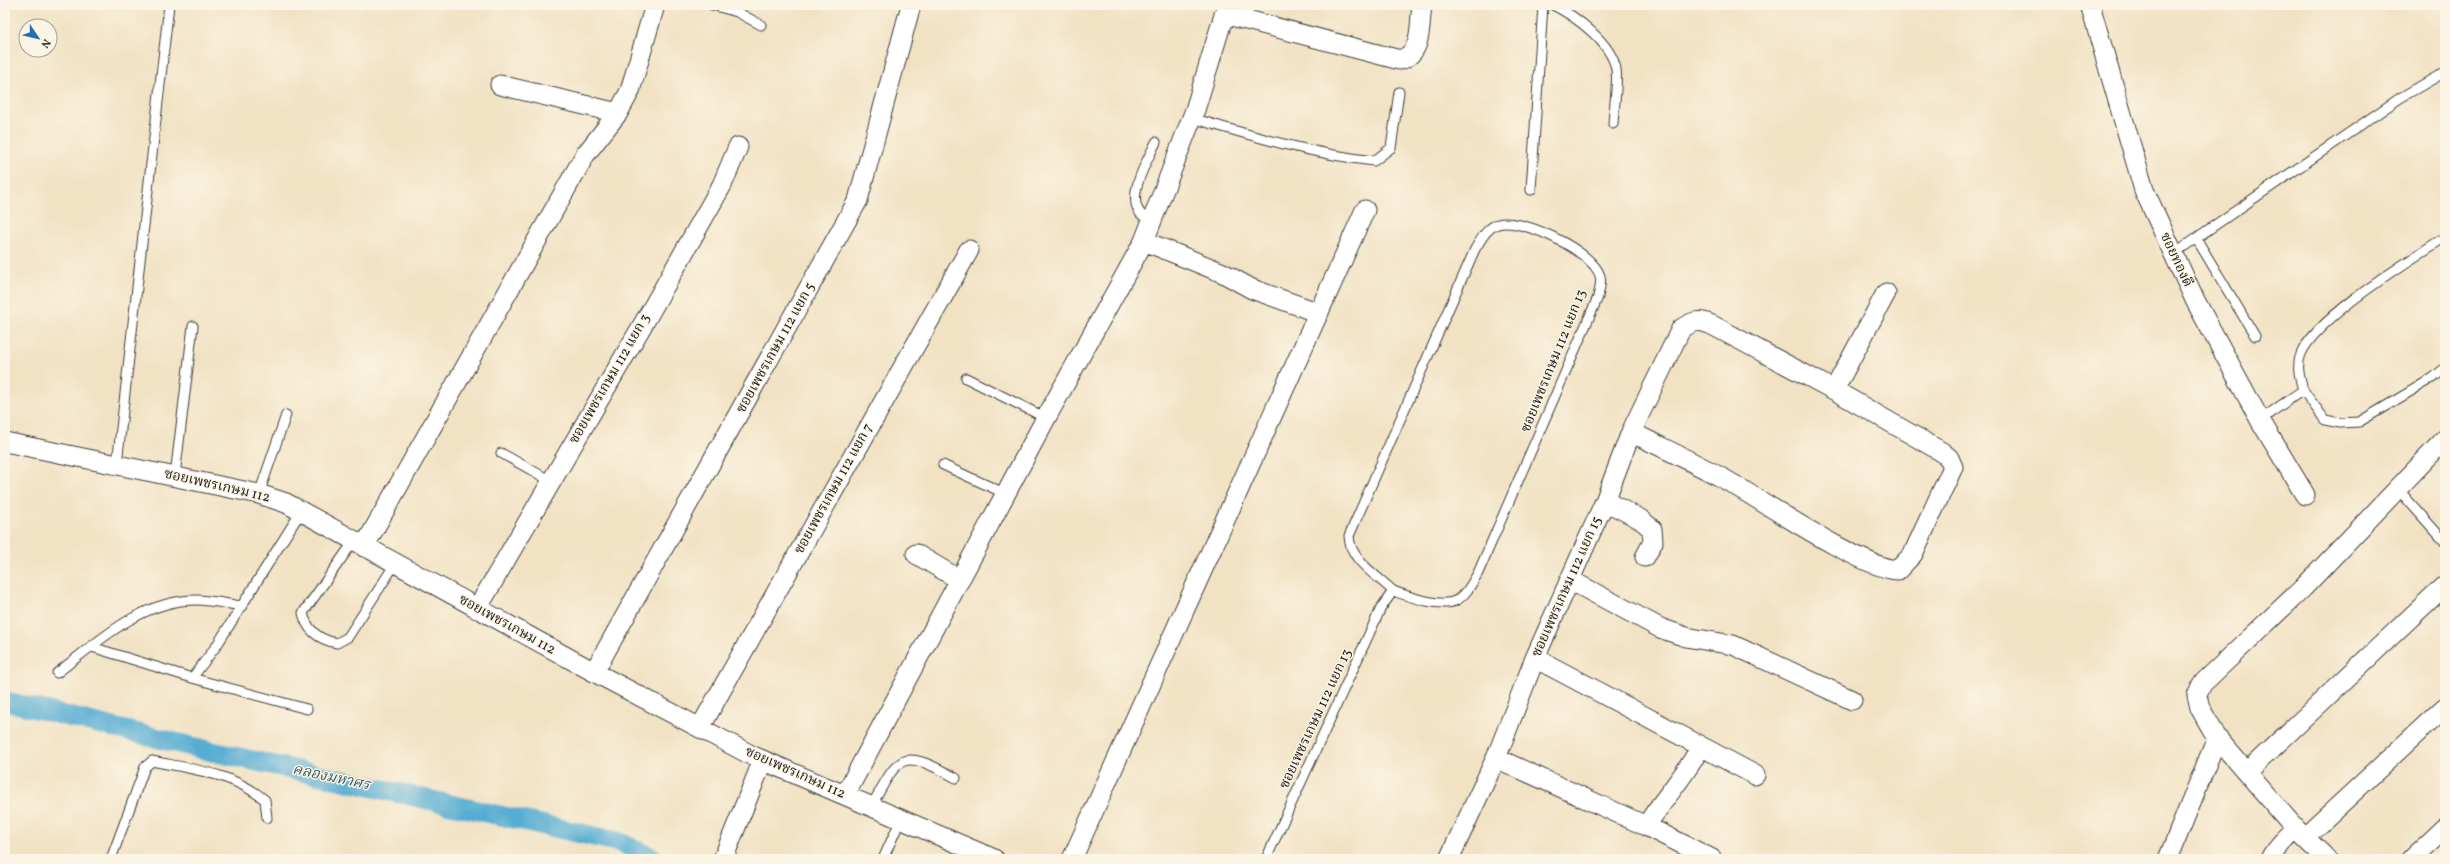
<svg xmlns="http://www.w3.org/2000/svg" width="2450" height="864" viewBox="0 0 2450 864" font-family="Vollkorn,'Noto Serif Thai',serif">
<rect width="100%" height="100%" fill="#fcf5e5"/>
<filter id="ink" filterUnits="userSpaceOnUse"><feTurbulence type="fractalNoise" baseFrequency=".025" numOctaves="2"/><feDisplacementMap in="SourceGraphic" scale="8" xChannelSelector="R" yChannelSelector="G"/><feConvolveMatrix kernelMatrix="1 2 1 2 8 2 1 2 1" color-interpolation-filters="sRGB"/></filter>
<filter id="wash" filterUnits="userSpaceOnUse"><feTurbulence type="fractalNoise" baseFrequency=".012" numOctaves="4" result="noise"/><feDisplacementMap in="SourceGraphic" scale="16" xChannelSelector="R" yChannelSelector="G"/><feGaussianBlur stdDeviation="0.9" result="paint"/><feColorMatrix in="noise" values="0 0 0 0 0 0 0 0 0 0 0 0 0 0 0 0 0 1.4 0 .05"/><feComposite in="paint" operator="in"/></filter>
<g filter="url(#wash)">
<rect width="100%" height="100%" fill="#f1e2c4"/>
<g fill="none" stroke-linecap="round" stroke-linejoin="round">
<path stroke="#56add3" stroke-width="20" d="M5,701L210,751L619,842L655,859"/>
</g>
</g>
<g filter="url(#ink)">
<g fill="none" stroke-linecap="round" stroke-linejoin="round">
<defs>
<path id="lane" d="M712,5L737,12L761,25
M1553,5C1575,16 1611,42 1616,69C1618,85 1614,107 1613,124
M1192,118C1252,136 1312,154 1374,161L1391,148L1399,92
M1531,190L1543,5
M1152,223C1148,220 1144,217 1140,213C1126,194 1148,160 1156,142
M2196,238L2255,336
M2173,254L2400,98L2445,72
M966,378L1046,418
M2303,390C2300,379 2296,366 2301,354C2317,317 2409,261 2445,237
M2260,420L2303,390L2325,420L2340,423L2359,422L2433,378L2445,368
M501,453L551,481
M117,464L169,5
M943,465L1006,494
M175,476L193,326
M2397,488L2445,542
M259,494L286,415
M354,541L303,613C307,631 320,640 337,643L348,637L395,564
M92,647L192,678L217,645L302,510
M57,673C98,642 141,600 196,600C211,600 227,604 242,606
M192,678L307,709
M871,807C900,754 900,748 956,778
M111,859L145,767L152,761C191,769 233,773 265,800L267,818
M883,859L901,819
M1266,859L1381,608L1393,591C1408,596 1440,608 1455,601C1466,596 1472,583 1478,573L1598,297C1599,291 1602,281 1600,276C1593,251 1521,217 1498,224C1486,228 1481,240 1475,249L1349,536C1350,561 1377,575 1393,591"/>
<path id="street" d="M2090,5L2144,190L2196,302L2260,420L2305,495
M1224,14L1400,60C1423,53 1419,26 1422,5
M500,85L618,113
M1144,241L1223,273L1252,289L1319,313
M1834,390L1886,293
M5,442L259,494L286,503L594,672L753,756L994,859
M1605,501L1640,519L1652,529L1653,542L1645,557
M364,547L585,155L618,113L630,91L655,5
M916,554L960,580
M1570,580L1660,628L1686,637L1733,645L1852,700
M477,609L649,314L722,185L738,147
M1535,658L1755,775
M594,672L858,200L911,5
M700,728L969,250
M1496,758L1646,826L1712,859
M2248,771L2445,585
M845,795L1046,418L1144,241L1195,110L1227,5
M1646,826C1663,799 1685,776 1700,748
M2305,837L2445,707
M723,859L763,760
M1072,859L1365,210
M1449,859L1496,758L1535,658L1605,501L1631,432L1681,329C1693,321 1699,319 1712,325L1834,390L1942,452L1949,458L1953,467L1913,554L1898,570C1863,569 1761,500 1726,480C1695,463 1663,448 1631,432
M2168,859L2217,738
M2270,859C2276,846 2287,839 2295,828
M2327,859L2295,828L2217,738L2200,708L2197,695L2202,684L2303,588L2445,439
M2412,859L2445,828"/>
</defs>
<use href="#lane" stroke="#3c3a35" stroke-width="11"/>
<use href="#street" stroke="#3c3a35" stroke-width="21"/>
<use href="#lane" stroke="#fff" stroke-width="9"/>
<use href="#street" stroke="#fff" stroke-width="19"/>
</g>
</g>
<g text-anchor="middle" dominant-baseline="central" stroke-width="3" stroke-linejoin="round" paint-order="stroke">
<g font-size="14" fill="#1c1c1c" stroke="#fcf5e5">
<text transform="translate(2176 260) rotate(65)">ซอยทองดี</text>
<text transform="translate(776 348) rotate(-61)">ซอยเพชรเกษม 112 แยก 5</text>
<text transform="translate(1554 361) rotate(-68)">ซอยเพชรเกษม 112 แยก 13</text>
<text transform="translate(610 379) rotate(-60)">ซอยเพชรเกษม 112 แยก 3</text>
<text transform="translate(217 486) rotate(13)">ซอยเพชรเกษม 112</text>
<text transform="translate(834 489) rotate(-61)">ซอยเพชรเกษม 112 แยก 7</text>
<text transform="translate(1567 587) rotate(-66)">ซอยเพชรเกษม 112 แยก 15</text>
<text transform="translate(507 625) rotate(29)">ซอยเพชรเกษม 112</text>
<text transform="translate(1316 719) rotate(-65)">ซอยเพชรเกษม 112 แยก 13</text>
<text transform="translate(795 773) rotate(24)">ซอยเพชรเกษม 112</text>
</g>
<g font-size="15" font-style="italic" fill="#365d6e" stroke="#fcf5e5">
<text transform="translate(331 778) rotate(12)">คลองมหาศร</text>
</g>
</g>
<rect width="2450" height="864" fill="none" stroke="#fcf5e5" stroke-width="20"/>
<g transform="translate(38 38) rotate(125)"><circle r="19" fill="#fcf5e5" stroke="#a29e95"/>
<path d="M0-3L7 15L0 10L-7 15Z" fill="#1f6fb2"/>
<text y="-6" font-size="11" font-weight="bold" text-anchor="middle" fill="#1c1c1c">N</text>
</g>
</svg>
